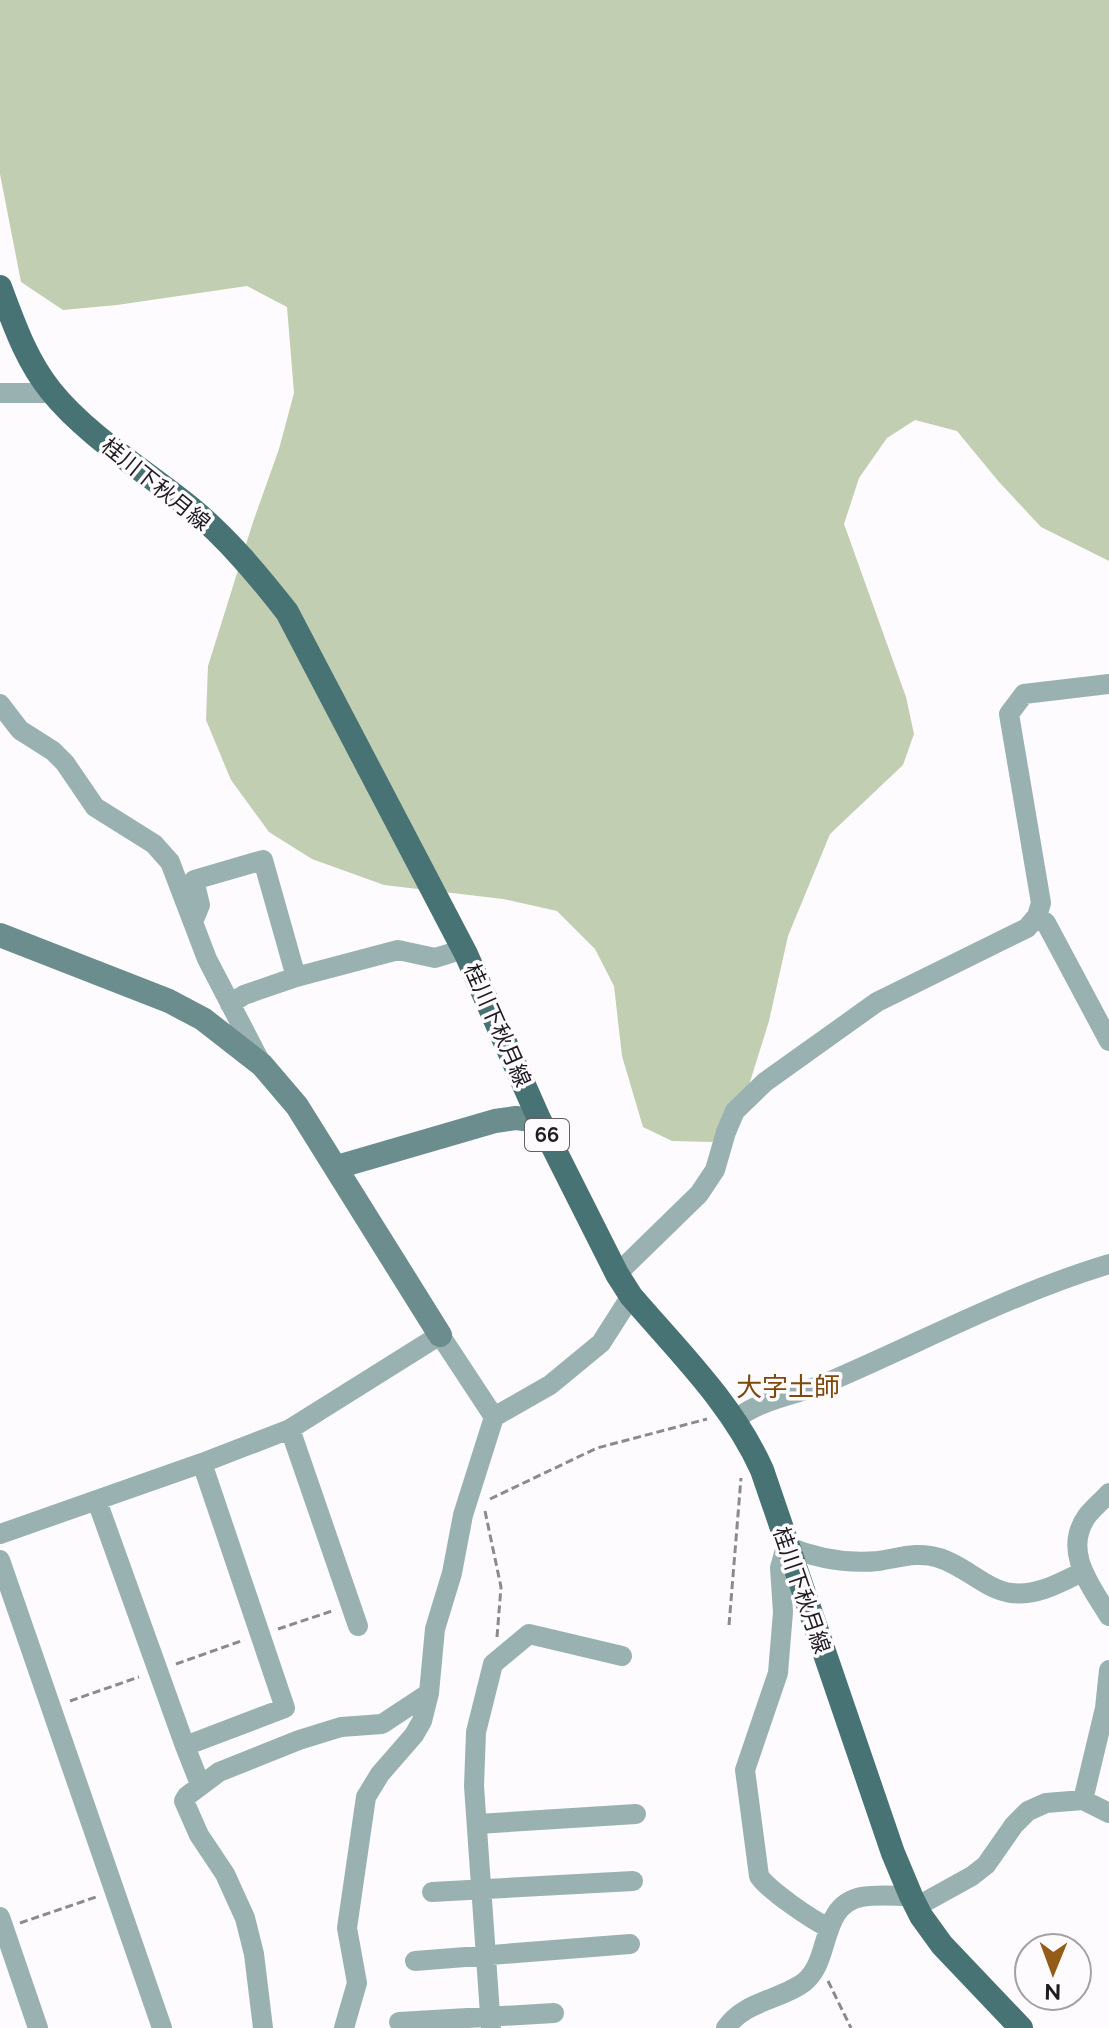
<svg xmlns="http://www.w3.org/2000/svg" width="1109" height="2028" viewBox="0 0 1109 2028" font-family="Raleway,'Noto Sans JP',sans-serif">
<rect width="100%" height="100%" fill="#fdfbfe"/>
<path fill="#c2ceb1" d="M0,0H1109V561L1041,527L999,482L957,431L915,420L887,438L859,478L844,524L906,697L914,734L903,765L830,834L788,936L769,1021L739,1117L712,1142L672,1141L643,1127L622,1056L614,986L595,949L557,911L503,899L384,885L312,859L269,832L231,780L206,720L208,666L253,522L279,449L294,393L287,307L247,286L117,305L63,310L21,282L0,174Z"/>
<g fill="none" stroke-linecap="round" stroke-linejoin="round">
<path stroke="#8d8a8f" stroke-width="3" stroke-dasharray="8 4" stroke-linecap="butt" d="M490,1499L597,1448L707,1419
M485,1511L501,1587L497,1637
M729,1625L741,1478
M278,1629L332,1611
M176,1664L244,1640
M70,1701L139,1677
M20,1923L96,1897
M828,1981L851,2028"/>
<path stroke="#9ab1b2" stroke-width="20" d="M0,393H52
M0,704L20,730L53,751L65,763L95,807L154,844L170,862L207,959L260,1061
M1037,916L1046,923L1109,1041
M193,922L200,905L194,880L263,860L296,977L244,995L230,1004
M296,977L398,950L435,958L464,949
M617,1274L699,1194L715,1170L726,1132L735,1111L765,1082L877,1002L1027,928L1037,916L1041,903L1009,714L1024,694L1109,684
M736,1419C761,1399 797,1395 826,1383C920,1343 1010,1294 1109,1264
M290,1429L358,1626
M1109,1493C1102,1501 1093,1508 1087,1516C1062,1551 1091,1586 1109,1616
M97,1501L185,1746L285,1708L202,1463
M0,1534L202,1463L290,1429L440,1335L494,1417
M0,1560L162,2028
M185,1746L200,1784
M1083,1800L1105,1708L1109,1670
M478,1824L636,1814
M432,1892L633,1881
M916,1907L972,1876L986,1865L1014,1825L1028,1811L1046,1803L1083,1800L1109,1813
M0,1917L38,2028
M829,1928C812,1920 768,1890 759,1876L745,1770L778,1673L783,1612L780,1568L786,1546C815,1558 847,1564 878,1561C899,1558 918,1551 939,1558C964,1565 986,1590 1011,1593C1037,1596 1060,1583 1082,1572
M415,1961L630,1944
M399,2022L554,2013
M263,2028L254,1954L245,1918L225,1874L199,1835L184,1801L187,1796L219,1772L299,1740L341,1727L382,1724L429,1693
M344,2028L357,1983L347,1928L366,1797L380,1774L414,1735L422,1721L429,1693L435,1629L452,1573L463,1515L494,1417L550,1385L601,1343L631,1296
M491,2028L474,1786L476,1732L493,1664L529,1634L622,1656
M726,2028C744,2002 775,2001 800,1985C833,1966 817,1906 861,1897C877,1894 895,1896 911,1896"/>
<path stroke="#6b8d8e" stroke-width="24" d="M0,935L169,1001L203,1019L262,1065L297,1106L440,1335
M337,1167L495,1121L516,1118L540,1121"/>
<path stroke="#487375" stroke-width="24" d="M0,287C14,324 26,360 51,391C87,436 147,472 192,509C228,539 258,575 287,612L466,954L540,1121L617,1274L631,1296C678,1351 732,1403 762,1470L893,1853L911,1896L921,1916L942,1945L1021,2028"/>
</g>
<g text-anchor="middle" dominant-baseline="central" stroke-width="7" stroke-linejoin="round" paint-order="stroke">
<rect fill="#fdfbfe" stroke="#625e63" stroke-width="2" x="525" y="1119" width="44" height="32" rx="6"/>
<g font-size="20" font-weight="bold" fill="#1f1b21">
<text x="547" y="1135">66</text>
</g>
<g font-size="22" fill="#1f1b21" stroke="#fdfbfe">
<text transform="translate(156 484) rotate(39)">桂川下秋月線</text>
<text transform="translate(498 1025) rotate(66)">桂川下秋月線</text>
<text transform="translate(802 1590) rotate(71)">桂川下秋月線</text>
</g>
<g font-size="26" fill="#7e490a" stroke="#fdfbfe">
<text x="788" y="1387">大字土師</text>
</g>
</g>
<g transform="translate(1053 1972) rotate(181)"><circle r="38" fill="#fdfbfe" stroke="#a4a1a6" stroke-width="2"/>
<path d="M0-6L14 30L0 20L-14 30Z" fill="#955b19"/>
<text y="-12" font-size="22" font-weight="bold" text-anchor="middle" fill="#1f1b21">N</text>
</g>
</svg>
